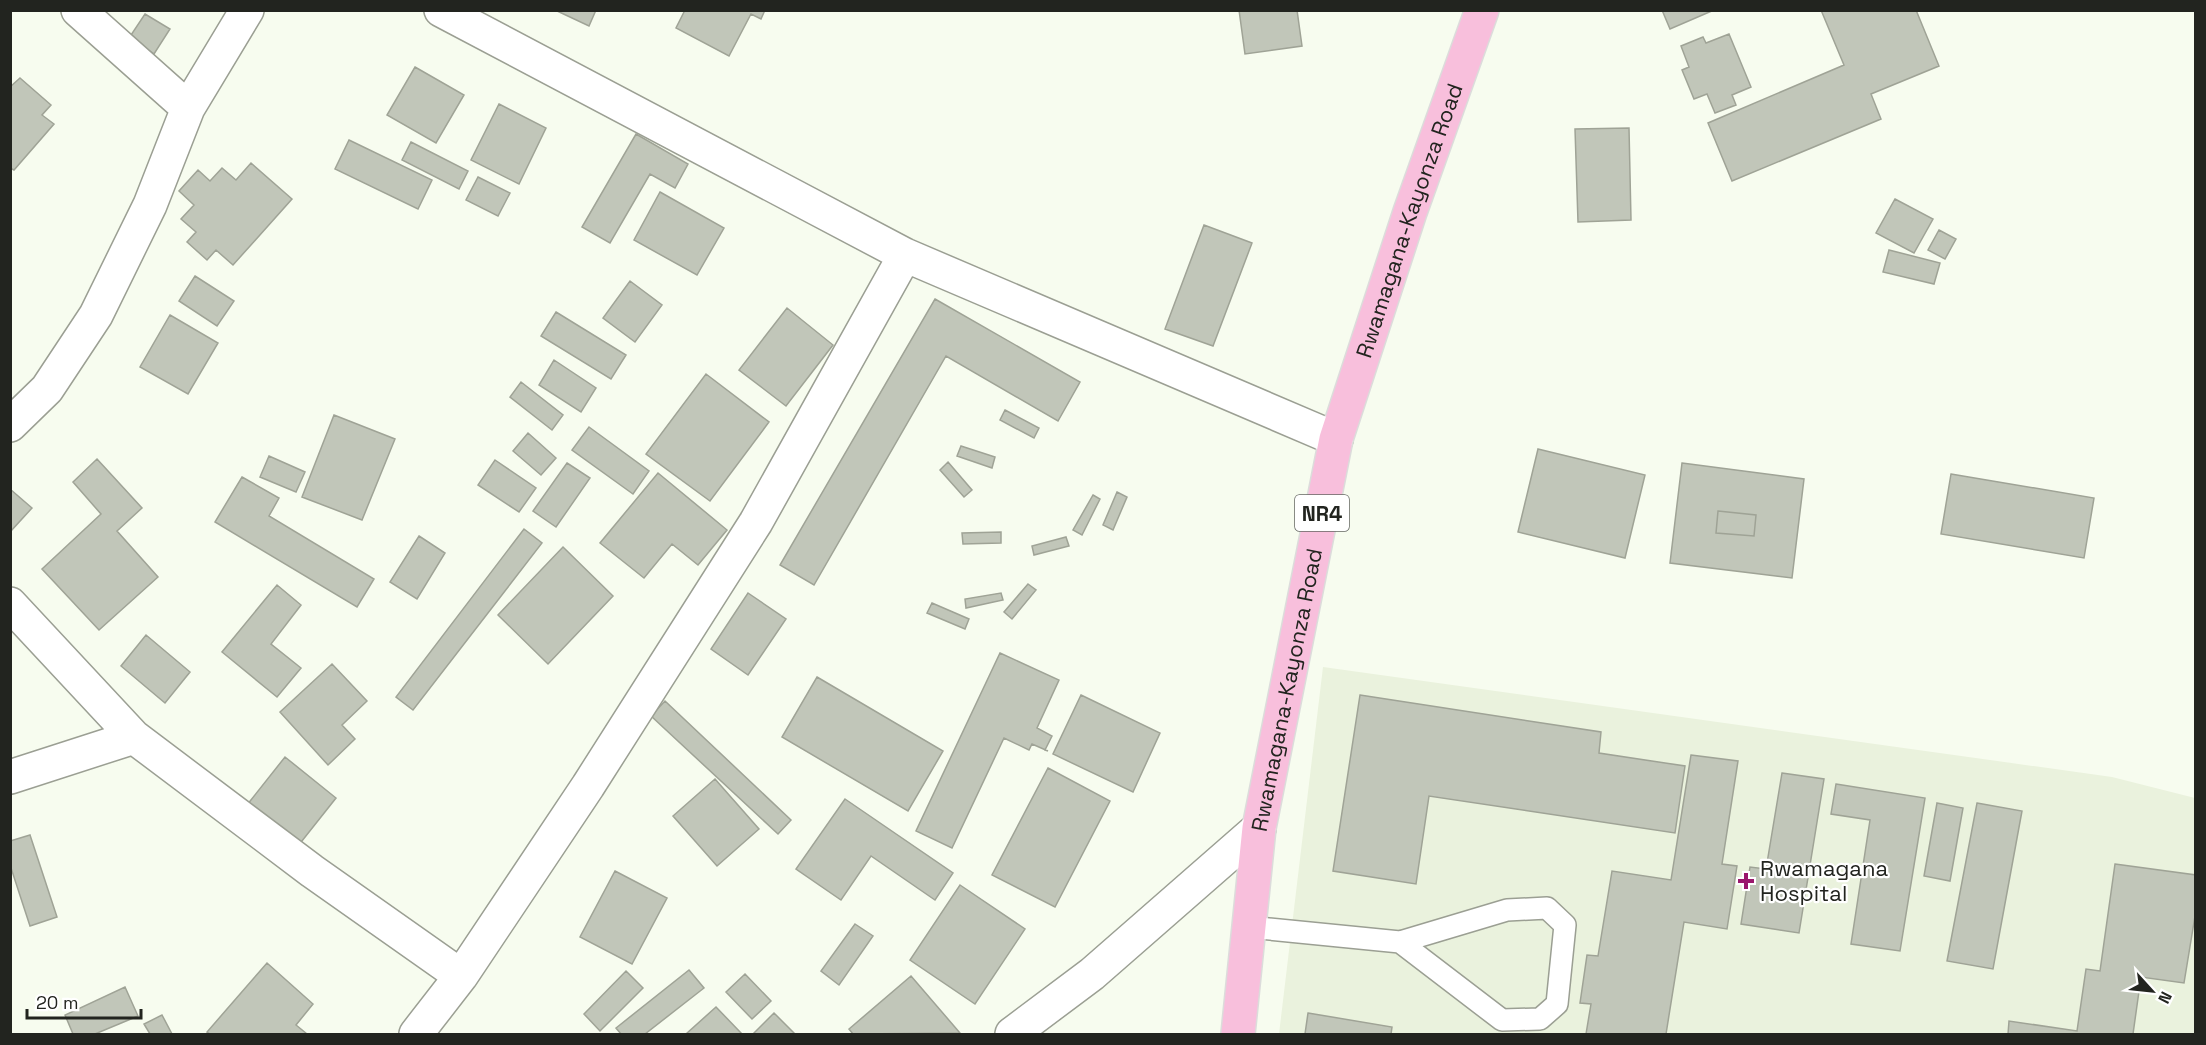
<svg xmlns="http://www.w3.org/2000/svg" width="2206" height="1045" viewBox="0 0 2206 1045" font-family="'Space Grotesk',sans-serif">
<rect width="100%" height="100%" fill="#f7fcef"/>
<path fill="#eaf2dd" d="M1323,667L2112,777L2195,798V1034H1279Z"/>
<path fill="#c1c6b9" stroke="#9fa396" stroke-width="1.5" fill-rule="evenodd" d="M555,10H596L589,26Z
M685,10H765L761,19L751,14L729,56L676,28Z
M1239,10H1297L1302,46L1245,54Z
M1662,10H1714L1670,29Z
M1821,10H1916L1939,66L1871,94L1881,119L1732,181L1708,123L1844,65Z
M145,14L170,29L154,54L129,38Z
M1729,34L1751,87L1732,95L1736,105L1715,113L1707,94L1694,99L1682,70L1689,67L1681,46L1703,37L1706,43Z
M415,67L464,95L436,143L387,115Z
M20,78L51,105L42,115L54,124L14,170L10,168V87Z
M499,104L546,128L519,184L471,160Z
M1629,128L1631,220L1578,222L1575,129Z
M636,134L688,164L675,188L650,174L610,243L582,227Z
M349,140L432,180L418,209L335,169Z
M411,142L468,171L459,189L402,160Z
M251,163L292,199L233,265L216,250L207,260L187,242L196,232L181,219L194,205L179,191L198,170L210,181L222,168L236,180Z
M478,177L510,193L498,216L466,200Z
M660,192L724,228L697,275L634,240Z
M1895,199L1933,219L1914,253L1876,233Z
M1204,225L1252,243L1213,346L1165,329Z
M1939,230L1956,239L1945,259L1928,250Z
M1889,250L1940,263L1934,284L1883,272Z
M195,276L234,301L217,326L179,301Z
M630,281L662,305L635,342L603,318Z
M935,299L1080,382L1058,421L946,356L814,585L780,565Z
M787,308L833,345L786,406L739,370Z
M556,312L626,355L611,379L541,336Z
M170,315L218,343L188,394L140,367Z
M554,360L596,388L581,412L539,385Z
M706,374L769,422L710,501L646,454Z
M521,382L563,415L552,430L510,397Z
M1005,410L1039,428L1034,438L1000,420Z
M334,415L395,439L362,520L302,497Z
M589,427L649,471L633,494L572,450Z
M528,433L556,458L541,475L513,451Z
M961,446L995,457L992,468L957,456Z
M1538,449L1645,475L1625,558L1518,532Z
M269,456L305,472L296,492L260,477Z
M97,459L142,508L117,531L158,577L99,630L42,569L101,514L73,482Z
M495,460L536,488L519,512L478,485Z
M948,462L972,490L964,497L940,470Z
M567,463L590,478L556,527L533,511Z
M1682,463L1804,479L1792,578L1670,563ZM1718,511L1756,515L1754,536L1716,533Z
M658,473L727,530L698,565L672,544L644,578L600,543Z
M1951,474L2094,498L2084,558L1941,534Z
M242,477L279,498L269,516L374,579L357,607L215,522Z
M10,489L32,508L10,532Z
M1117,492L1127,497L1113,530L1103,525Z
M1093,495L1100,499L1082,535L1073,530Z
M1718,511L1756,515L1754,536L1716,533Z
M524,529L542,543L413,710L396,697Z
M1001,532V543L963,544L962,533Z
M419,536L445,553L417,599L390,582Z
M1066,537L1069,546L1034,555L1032,546Z
M563,547L613,596L548,664L498,615Z
M1028,584L1036,590L1012,619L1004,612Z
M277,585L301,605L271,644L301,668L277,697L222,652Z
M748,593L786,619L748,675L711,649Z
M1001,593L1003,600L966,608L965,599Z
M932,603L969,619L965,629L927,613Z
M146,635L190,672L165,703L121,666Z
M1000,653L1059,680L1037,728L1052,736L1045,750L1048,751L1032,744L1029,750L1004,738L952,848L916,831Z
M332,664L367,701L342,725L355,739L328,765L280,712Z
M817,677L943,751L908,811L782,737Z
M1081,695L1160,733L1133,792L1053,754Z
M1360,695L1601,732L1599,753L1685,766L1675,833L1429,796L1416,884L1333,871Z
M665,701L791,820L778,834L651,716Z
M1691,755L1738,761L1722,864L1737,866L1727,929L1684,922L1666,1034H1586L1591,1004L1580,1003L1587,955L1598,956L1612,871L1671,880Z
M285,757L336,798L298,846L247,805Z
M1048,768L1110,801L1055,907L992,875Z
M1782,773L1824,779L1799,933L1741,924L1750,867L1766,869Z
M715,779L759,829L717,866L673,816Z
M1836,784L1925,798L1900,951L1851,944L1870,820L1831,814Z
M845,799L953,873L935,900L871,856L841,900L796,869Z
M1937,803L1963,808L1950,881L1924,876Z
M1977,803L2022,811L1993,969L1947,961Z
M30,835L57,917L30,926L10,865V841Z
M2115,864L2196,875V910L2184,983L2141,977L2133,1034H2008L2009,1021L2077,1031L2086,969L2100,971Z
M615,871L667,898L632,964L580,937Z
M960,885L1025,929L975,1004L910,960Z
M855,924L873,936L839,985L821,971Z
M267,963L313,1004L296,1025L307,1034H210L207,1032Z
M689,970L704,988L645,1034H621L616,1028Z
M626,971L643,988L600,1031L584,1014Z
M745,974L771,1001L752,1019L726,992Z
M911,976L960,1033L853,1034L849,1029Z
M125,987L138,1016L95,1034H73L65,1015Z
M716,1007L742,1034H686Z
M774,1013L795,1034H753Z
M1308,1013L1392,1027L1391,1034H1305Z
M162,1015L172,1034H150L144,1024Z"/>
<g fill="none" stroke-linecap="round" stroke-linejoin="round">
<defs>
<path id="service" d="M1249,927L1400,942L1507,910L1547,908L1565,925L1557,1004L1540,1019L1502,1020L1400,942"/>
<path id="minor" d="M78,10L188,108
M441,10L905,255L1336,439
M10,425L47,389L96,315L150,205L188,108L247,10
M10,604L134,737L312,871L461,976
M10,777L134,737
M416,1034L461,976L588,786L756,522L905,255
M1012,1034L1092,974L1259,828"/>
<g id="trunk">
<path id="s1" d="M1238,1034L1259,828L1336,439L1410,212L1482,10"/>
</g>
</defs>
<use href="#service" stroke="#9b9f93" stroke-width="24"/>
<use href="#minor" stroke="#9b9f93" stroke-width="36"/>
<use href="#trunk" stroke="#dcdcdb" stroke-width="36"/>
<use href="#service" stroke="#fff" stroke-width="21"/>
<use href="#minor" stroke="#fff" stroke-width="33"/>
<use href="#trunk" stroke="#f8bfdc" stroke-width="33"/>
</g>
<path fill="#9a176c" stroke="#fff" stroke-width="2" d="M1743 872h6v6h6v6h-6v6h-6v-6h-6v-6h6z"/>
<g text-anchor="middle" dominant-baseline="central" stroke-width="4.5" stroke-linejoin="round" paint-order="stroke">
<rect fill="#fff" stroke="#646662" stroke-width="1.5" x="1295" y="495" width="54" height="36" rx="4.5"/>
<g font-size="21" font-weight="bold" fill="#22241f">
<text x="1322" y="513">NR4</text>
</g>
<g font-size="22" fill="#22241f" stroke="#fff">
<text stroke="none"><textPath href="#s1" startOffset="834">Rwamagana-Kayonza Road</textPath></text>
<text stroke="none"><textPath href="#s1" startOffset="348">Rwamagana-Kayonza Road</textPath></text>
</g>
<g font-size="22" fill="#22241f" stroke="#fff" text-anchor="start">
<text x="1760" y="868">Rwamagana<tspan x="1760" dy="25">Hospital</tspan></text>
</g>
</g>
<rect width="2206" height="1045" fill="none" stroke="#22241f" stroke-width="24"/>
<g transform="translate(2152 991) rotate(117)" stroke="#ffffff" stroke-width="4.5" paint-order="stroke">
<path d="M0-4.5L10 22L0 15L-10 22Z" fill="#22241f"/>
<text y="-9" font-size="16" font-weight="bold" text-anchor="middle" fill="#22241f">N</text>
</g>
<path d="M27 1009v9h114v-9" fill="none" stroke="#22241f" stroke-width="3"/>
<text x="36" y="1009" font-size="18" fill="#22241f" stroke="#ffffff" stroke-width="4.5" paint-order="stroke">20 m</text>
</svg>
